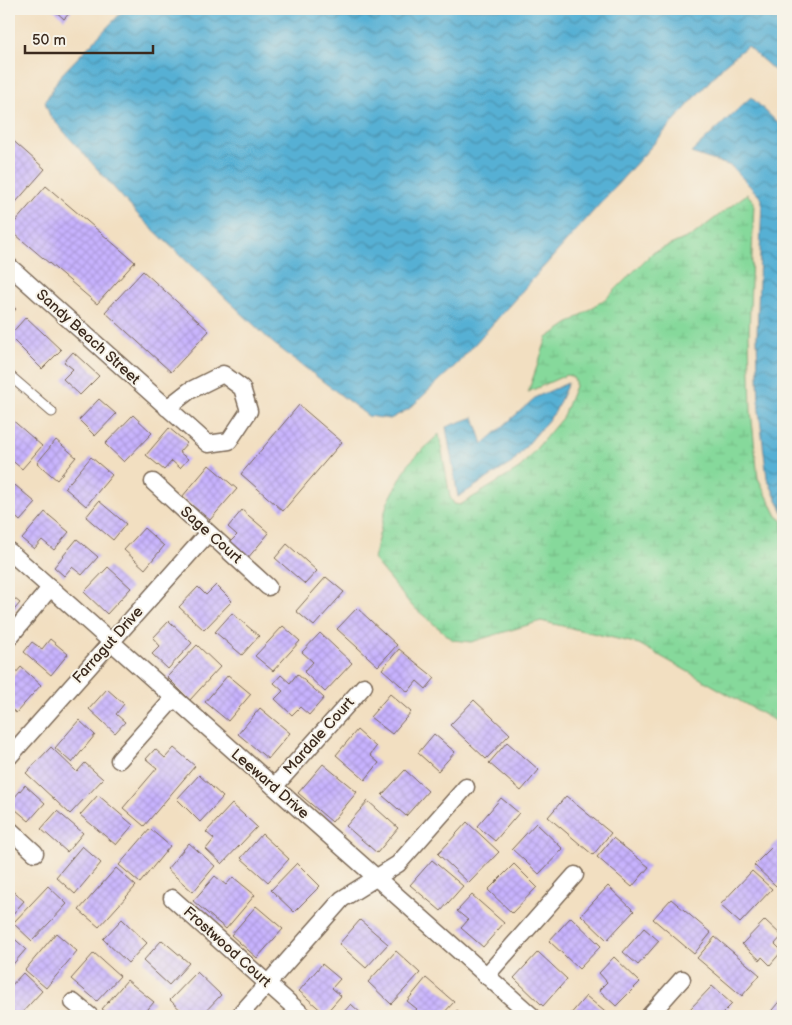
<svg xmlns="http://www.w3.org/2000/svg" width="792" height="1025" viewBox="0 0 792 1025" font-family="'Balsamiq Sans',sans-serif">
<defs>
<pattern id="wetland-marsh" width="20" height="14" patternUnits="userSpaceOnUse" patternTransform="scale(1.25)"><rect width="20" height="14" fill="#86d99b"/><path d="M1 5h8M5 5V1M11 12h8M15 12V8" fill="none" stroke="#75ba85"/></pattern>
<pattern id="water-waves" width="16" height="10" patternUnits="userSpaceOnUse" patternTransform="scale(1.25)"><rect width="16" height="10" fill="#57b0d4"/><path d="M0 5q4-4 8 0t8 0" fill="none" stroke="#498fab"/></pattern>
<pattern id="building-cross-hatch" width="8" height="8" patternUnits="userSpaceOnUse" patternTransform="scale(1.25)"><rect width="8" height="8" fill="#c7b2fe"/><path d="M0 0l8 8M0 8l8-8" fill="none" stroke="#ac99d9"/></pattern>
</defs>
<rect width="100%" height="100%" fill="#f7f3e8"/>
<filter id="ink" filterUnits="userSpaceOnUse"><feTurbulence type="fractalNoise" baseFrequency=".02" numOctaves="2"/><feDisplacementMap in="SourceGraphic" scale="10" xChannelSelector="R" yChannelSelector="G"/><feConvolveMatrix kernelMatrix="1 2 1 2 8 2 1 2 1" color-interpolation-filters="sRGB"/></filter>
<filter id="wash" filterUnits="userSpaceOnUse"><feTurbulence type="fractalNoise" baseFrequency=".0096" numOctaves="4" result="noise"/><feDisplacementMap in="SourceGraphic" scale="20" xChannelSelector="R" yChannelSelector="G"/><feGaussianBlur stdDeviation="1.12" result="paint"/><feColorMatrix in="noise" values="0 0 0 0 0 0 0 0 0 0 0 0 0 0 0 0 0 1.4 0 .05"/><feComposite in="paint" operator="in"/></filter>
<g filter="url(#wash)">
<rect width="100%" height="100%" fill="#f2dfc1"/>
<path fill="url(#wetland-marsh)" stroke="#60825c" d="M747,194L754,202L749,335L751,411L758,478L777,516L783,521V727L779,723L639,644L541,621L471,642L453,640L411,605L373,559L387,504L409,463L439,434L450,497L454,504L460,505L519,469L562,418L575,386C576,379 573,376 566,375L528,392L547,338L608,297L652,253L693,235Z"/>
<path fill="url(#water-waves)" stroke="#496d79" d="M125,9H783V78L747,46L724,65L457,364L409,409L390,419L368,416L273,343L139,216L50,116L45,102L59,77Z
M751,97L783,128V512L767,478L759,410L757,336L762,199L731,166L691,153Z
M568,383L555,412L512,463L458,497L446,427L474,417L483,444L536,397Z"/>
<g id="blocks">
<path fill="url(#building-cross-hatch)" d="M53,9H73L64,19Z
M9,137L45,169L9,210Z
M46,186L135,262L97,304L9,229Z
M143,271L209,331L171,372L105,312Z
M9,302L16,309L9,317Z
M26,317L61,350L42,369L9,336Z
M73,352L99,376L80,395L63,379L73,369L64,362Z
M99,399L116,414L95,436L79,420Z
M299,405L342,442L283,511L241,474Z
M133,415L152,433L124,462L105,444Z
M9,417L42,446L22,469L9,458Z
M169,428L187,443L179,452L188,459L180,468L172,461L164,470L146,455Z
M56,440L76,457L57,480L37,463Z
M91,457L112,475L86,506L65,488Z
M209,465L237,489L210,520L182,497Z
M15,485L36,503L20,521L9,511V492Z
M99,501L126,524L113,540L86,517Z
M242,510L269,533L247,559L229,543L237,535L228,527Z
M45,512L69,532L54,550L42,540L34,549L22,539Z
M144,528L164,546L145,569L124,550Z
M77,539L98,557L82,575L72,567L64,576L54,567Z
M287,544L317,571L305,584L275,558Z
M108,567L131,588L107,614L84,592Z
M326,577L344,592L314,626L296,611Z
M216,585L232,601L204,630L179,607L198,587L206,595Z
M9,594L20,603L9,616Z
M357,608L397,645L378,666L337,629Z
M232,613L259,636L242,655L215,632Z
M169,621L192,643L168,669L152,654L160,646L153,638Z
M283,626L300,641L273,671L255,656Z
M320,633L352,663L325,692L304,672L313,662L302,652Z
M50,639L68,654L51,675L24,652L32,642L42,649Z
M197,645L220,667L190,700L167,677Z
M399,649L435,678L426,689L417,681L408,692L382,669Z
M21,667L41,685L16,713L9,707V681Z
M297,674L324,698L309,715L300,707L292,715L275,699L283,691L274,683L281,675L290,683Z
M228,675L251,694L228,721L205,702Z
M107,689L124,704L116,714L125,722L115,733L89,709Z
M390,694L411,712L392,734L370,717Z
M474,700L510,734L486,759L450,725Z
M260,708L290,733L268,759L238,734Z
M79,720L95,735L72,763L55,748Z
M357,730L376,747L370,755L379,763L365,780L336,755Z
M434,734L455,752L438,771L418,753Z
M507,742L539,770L521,791L489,763Z
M51,747L77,772L85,763L103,779L70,814L26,773Z
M174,748L195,766L144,826L123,808L157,768L146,759L155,749L165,758Z
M323,764L357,792L332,822L298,793Z
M405,770L428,791L406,816L382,795Z
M199,775L223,797L200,822L177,799Z
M25,785L45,803L29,821L9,804Z
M98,795L133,825L116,845L80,815Z
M566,796L611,833L593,855L548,817Z
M501,798L519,813L495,841L477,826Z
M368,801L398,828L377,853L346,826Z
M232,804L257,827L222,864L206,849L214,839L206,832Z
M57,811L83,833L67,852L41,829Z
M467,822L499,852L469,883L438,854Z
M536,823L563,849L539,874L512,849Z
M150,829L170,846L140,883L119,865Z
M262,834L289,859L268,882L241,858Z
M783,836V879L776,886L754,865Z
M613,838L649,867L632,887L597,857Z
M189,843L215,866L193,892L167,869Z
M82,846L101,863L75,894L56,877Z
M432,860L463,886L441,911L410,885Z
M297,863L320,886L294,912L271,890Z
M514,864L537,887L512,913L488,890Z
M116,868L136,886L99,927L79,910Z
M752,871L772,889L740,923L720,905Z
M215,876L226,885L233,877L255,895L226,929L193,901Z
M48,886L67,904L32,941L13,923Z
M608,886L634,911L607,940L581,915Z
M9,888L24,901L11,916L9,914Z
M472,895L504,923L483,947L461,928L468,920L457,911Z
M671,899L711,933L694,954L653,919Z
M256,906L283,929L257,958L231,935Z
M571,917L601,946L579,969L549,941Z
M122,919L147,943L128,963L103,939Z
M360,920L388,944L366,968L339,944Z
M765,920L782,936L775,944L782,951L770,965L762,957L760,960L742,944Z
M644,928L659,941L638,965L623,952Z
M56,933L77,951L46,988L25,970Z
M9,934L26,949L9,969Z
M715,937L760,975L742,996L697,958Z
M162,940L189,963L169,985L143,961Z
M396,951L420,973L391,1004L368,982Z
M538,952L567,979L543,1006L514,978Z
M94,953L120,976L97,1001L71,979Z
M614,957L640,982L616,1006L599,990L607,982L599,973Z
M322,964L340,979L332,988L341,996L325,1014L299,991Z
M197,972L221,995L201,1016H187L170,1000Z
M23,973L42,991L19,1016H9V988Z
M426,978L454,1002L441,1016H410L417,1009L407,1001Z
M127,980L154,1002L142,1016H111L102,1009Z
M712,986L732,1004L720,1016H696L689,1010Z
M586,996L610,1016H569Z
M783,997V1016H767Z
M351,1004L364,1016H340Z
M457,1010L465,1016H451Z"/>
</g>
</g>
<g filter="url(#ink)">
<use href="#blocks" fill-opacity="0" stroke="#7b6957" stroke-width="1"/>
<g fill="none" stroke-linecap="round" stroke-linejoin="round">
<defs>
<path id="lane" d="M9,375L52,412"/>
<path id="street" d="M9,266L208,444L229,441L249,411L242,388L223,374L189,391L167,408
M153,482L268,587
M9,551L532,1016
M9,638L50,588
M9,757L208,533
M119,760L174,698
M274,787L364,686
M9,829L35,853
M172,898L304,1016
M486,976L575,875
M73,1002L90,1016
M239,1016L342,899L398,864L466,787
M649,1016L682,979"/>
</defs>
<use href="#lane" stroke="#7b6957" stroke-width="11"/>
<use href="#street" stroke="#7b6957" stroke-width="19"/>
<use href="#lane" stroke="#fff" stroke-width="9"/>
<use href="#street" stroke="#fff" stroke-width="16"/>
</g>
</g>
<g text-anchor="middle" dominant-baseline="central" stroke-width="4" stroke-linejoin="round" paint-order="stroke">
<g font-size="15" fill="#3b2a1e" stroke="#f7f3e8">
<text transform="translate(88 337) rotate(42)">Sandy Beach Street</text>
<text transform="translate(211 535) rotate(42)">Sage Court</text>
<text transform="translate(108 645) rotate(-48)">Farragut Drive</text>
<text transform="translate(319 736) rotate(-48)">Mardale Court</text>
<text transform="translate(270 784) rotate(41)">Leeward Drive</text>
<text transform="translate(227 947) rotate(42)">Frostwood Court</text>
</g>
</g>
<rect width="792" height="1025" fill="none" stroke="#f7f3e8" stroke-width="30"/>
<path d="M25 45v8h128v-8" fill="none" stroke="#3b2a1e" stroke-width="2.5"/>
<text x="32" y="45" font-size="15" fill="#3b2a1e" stroke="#f7f3e8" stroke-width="4" paint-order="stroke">50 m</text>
</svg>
